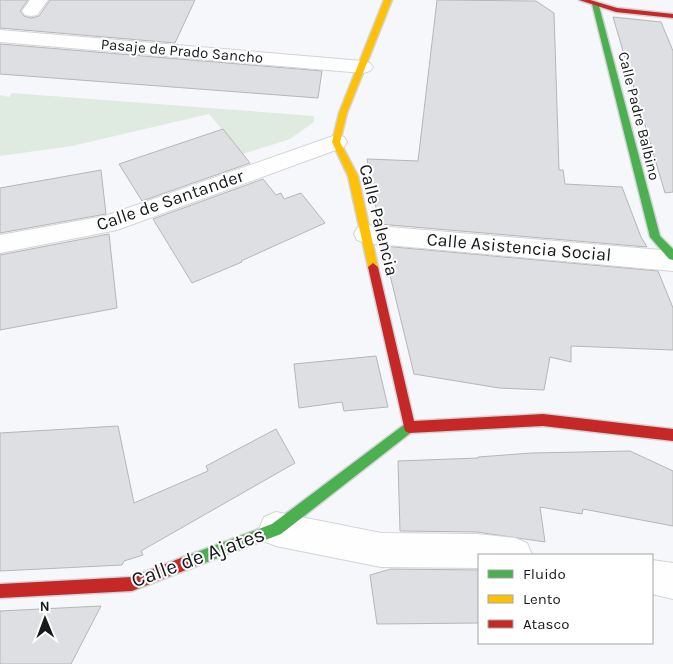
<svg xmlns="http://www.w3.org/2000/svg" width="673" height="664" viewBox="0 0 673 664" font-family="Karla,sans-serif">
<rect width="100%" height="100%" fill="#f5f7fa"/>
<path fill="#dfebe0" d="M12,93L314,116V122L290,139L243,154L209,114L72,146L0,156V95L9,97Z"/>
<path fill="#dedfe2" stroke="#b4b6b7" d="M0,0H28L20,11L24,16L31,18L39,16L50,0H195L175,43L0,28Z
M437,0L536,1L554,13L559,170H563L565,184L622,187L641,237L647,247L379,224L367,159L418,161Z
M613,17L661,22L673,51V192L665,193Z
M0,44L322,71L318,98L0,74Z
M223,129L250,163L142,201L119,164Z
M101,170L106,214L0,233V188Z
M263,179L276,195L281,193L284,199L301,193L325,223L241,261L242,262L192,283L153,219Z
M109,234L117,308L0,330V255Z
M383,246L658,271L673,308V350L571,346V362L550,357L544,390L499,388L414,374Z
M376,356L388,407L344,411L342,402L299,408L294,364Z
M118,426L134,503L208,471L206,466L276,429L295,463L141,551L143,555L124,561L122,565L0,571V433Z
M630,451L673,471V526L583,509L582,514L540,507L545,542L477,532L400,531L398,461L478,458V457L532,453Z
M391,569L479,570V623L377,624L370,575Z
M101,606L71,664H0V611Z"/>
<g fill="none" stroke-linecap="round" stroke-linejoin="round">
<defs>
<path id="street" d="M30,0H48L37,15L31,16L25,15L22,11Z
M0,30L363,61L370,63L373,67L370,71L363,73L0,42Z
M336,135L344,137L347,142L344,147L117,230L0,253V235L105,216Z
M366,225L673,251V271L366,243L357,240L354,234L357,228Z
M276,512L381,533L477,534L515,538L527,543L532,555H479V568L381,567L276,546L264,541L259,529L264,517Z
M652,560L673,563V599L652,594Z"/>
<path id="fast" d="M592,4L599,6L660,236L673,249V260L669,259L650,237Z
M409,421L413,423L415,427L413,431L281,534L186,570L181,568L179,563L181,558L272,524Z"/>
<path id="slow" d="M384,0H392L347,113L340,142L358,176L378,267L373,271L368,267L348,176L332,142L339,113Z"/>
<path id="jam" d="M579,0H590L617,8L673,14V18L616,12Z
M373,263L378,267L414,421L543,414L673,429V441L543,426L409,433L405,431L368,267Z
M186,556L191,558L193,563L191,568L132,591L0,598V584L132,577Z"/>
</defs>
<use href="#street" stroke="#d2d4d6" stroke-width="2"/>
<use href="#fast" stroke="#d2d4d6" stroke-width="3"/>
<use href="#slow" stroke="#d2d4d6" stroke-width="3"/>
<use href="#jam" stroke="#d2d4d6" stroke-width="3"/>
<use href="#street" fill="#fefefe" fill-rule="evenodd"/>
<use href="#fast" fill="#4caf50" fill-rule="evenodd"/>
<use href="#slow" fill="#ffc107" fill-rule="evenodd"/>
<use href="#jam" fill="#c62828" fill-rule="evenodd"/>
</g>
<g text-anchor="middle" dominant-baseline="central" stroke-width="4" stroke-linejoin="round" paint-order="stroke">
<g font-size="15" fill="#18191b" stroke="#fff">
<text transform="translate(182 51) rotate(5)">Pasaje de Prado Sancho</text>
<text transform="translate(639 116) rotate(76)">Calle Padre Balbino</text>
</g>
<g font-size="18" fill="#18191b" stroke="#fff">
<text transform="translate(170 200) rotate(-19)">Calle de Santander</text>
<text transform="translate(379 220) rotate(76)">Calle Palencia</text>
<text transform="translate(519 247) rotate(5)">Calle Asistencia Social</text>
</g>
<g font-size="21" fill="#18191b" stroke="#fff">
<text transform="translate(198 557) rotate(-20)">Calle de Ajates</text>
</g>
</g>
<rect x="478" y="554" width="175" height="90" fill="#ffffff" stroke="#a3a3a4"/>
<rect x="488" y="570" width="25" height="8" fill="#4caf50" stroke="#a3a3a4"/>
<text x="523" y="579" font-size="15" fill="#18191b">Fluido</text>
<rect x="488" y="595" width="25" height="8" fill="#ffc107" stroke="#a3a3a4"/>
<text x="523" y="604" font-size="15" fill="#18191b">Lento</text>
<rect x="488" y="620" width="25" height="8" fill="#c62828" stroke="#a3a3a4"/>
<text x="523" y="629" font-size="15" fill="#18191b">Atasco</text>
<g transform="translate(45 619) rotate(359)" stroke="#ffffff" stroke-width="4" paint-order="stroke">
<path d="M0-4L9 19L0 12L-9 19Z" fill="#18191b"/>
<text y="-8" font-size="14" font-weight="bold" text-anchor="middle" fill="#18191b">N</text>
</g>
</svg>
